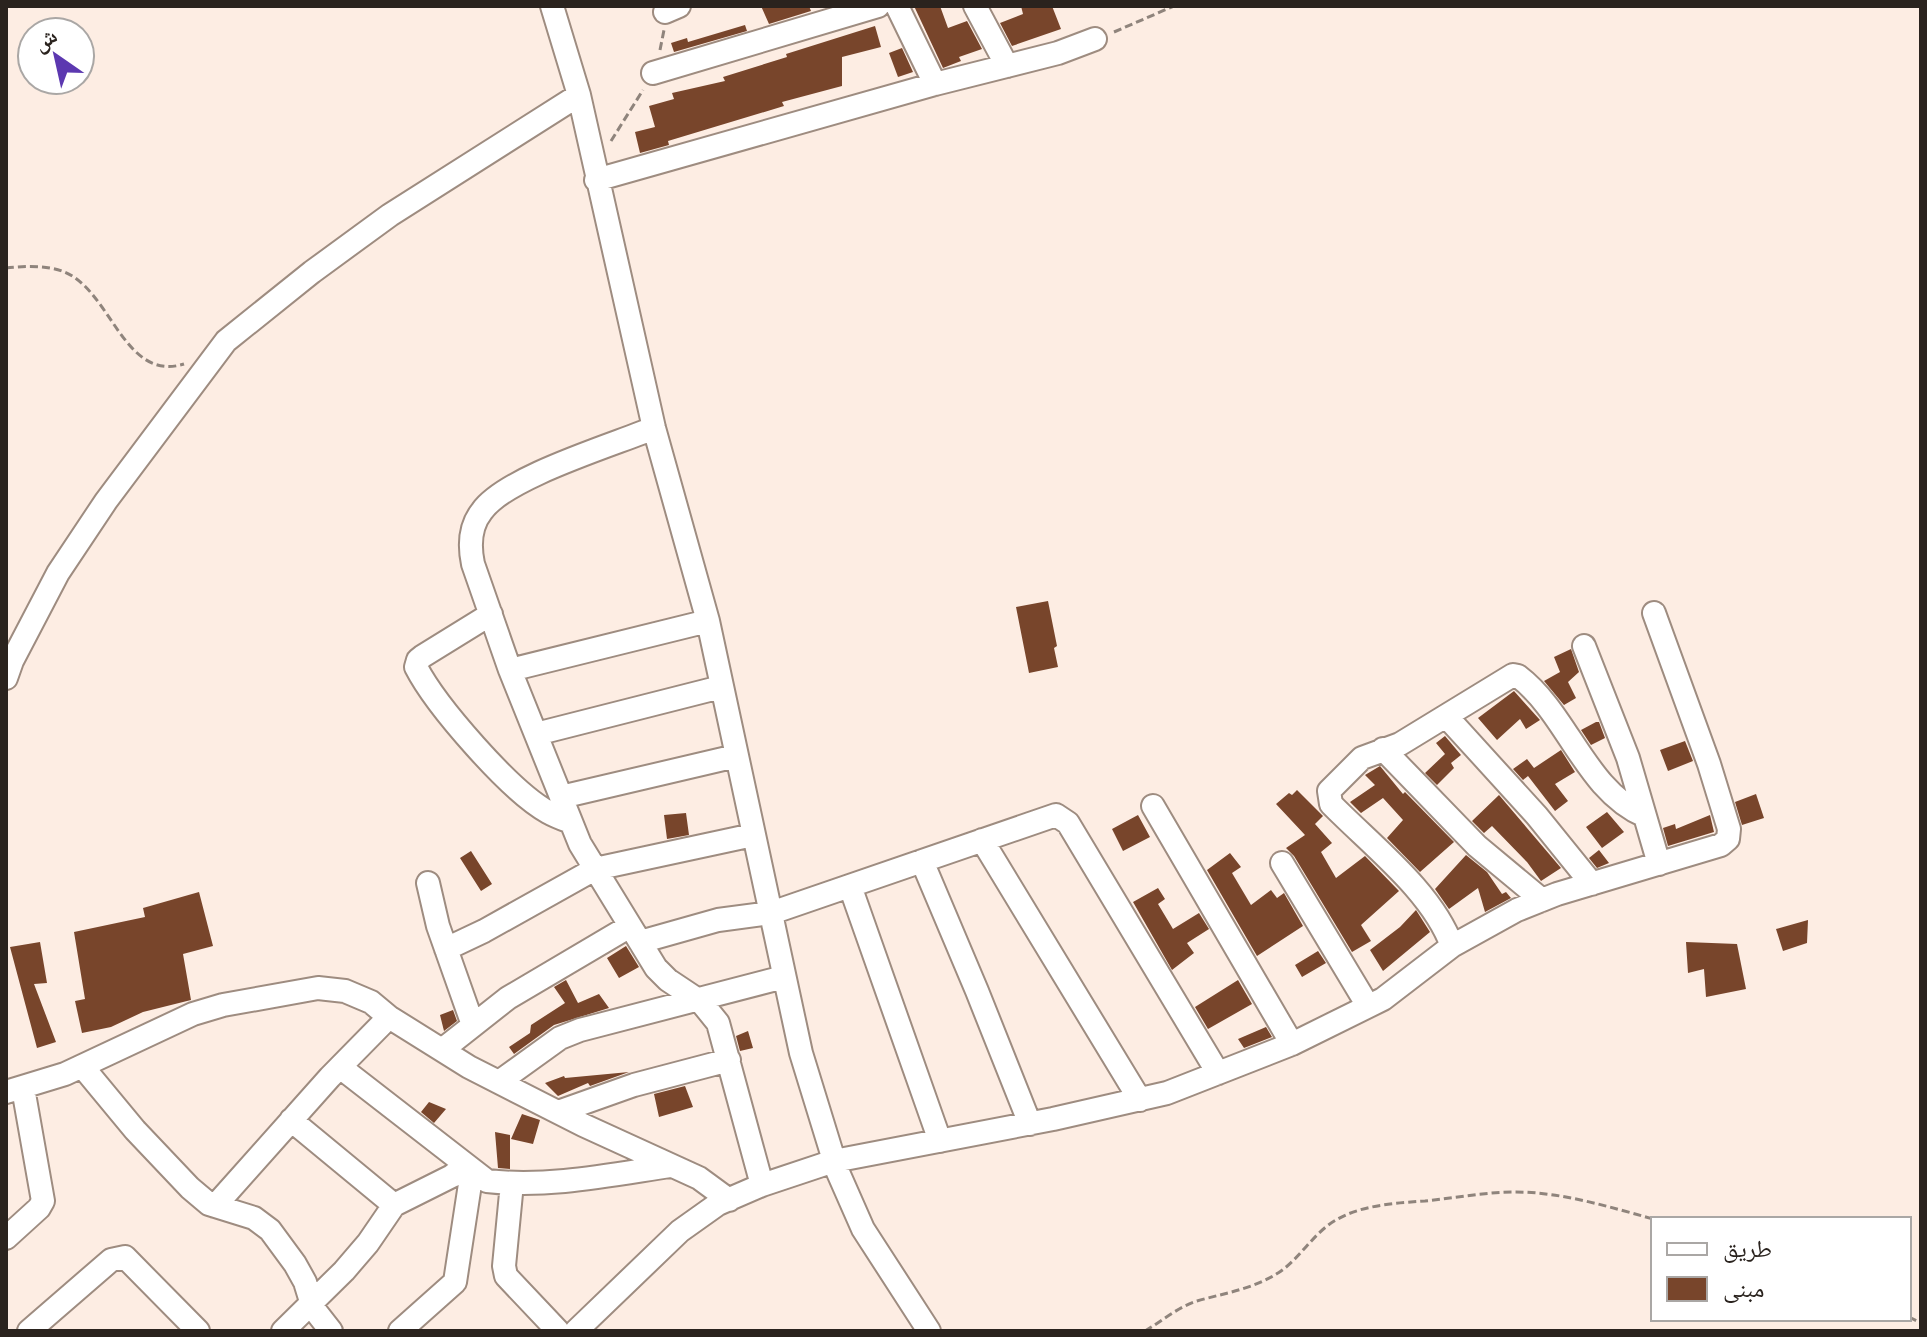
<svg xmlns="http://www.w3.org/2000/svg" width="1927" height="1337" viewBox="0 0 1927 1337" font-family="'Work Sans','Noto Naskh Arabic',sans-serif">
<rect width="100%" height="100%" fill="#fdede3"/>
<path fill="#78452b" d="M761,6H809L811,11L769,24Z
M914,6H940L948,28L967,21L982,49L959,57L961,61L943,68Z
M1021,6H1052L1061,29L1012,46L1000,23L1023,14Z
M745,25L747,31L674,52L671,43L687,38L688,42Z
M875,26L881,47L842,57V86L782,102L784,106L668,141L669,145L640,153L635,132L655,127L649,106L674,99L672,93L725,81L723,77L787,57L786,54Z
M902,48L913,72L898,77L889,53Z
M1048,601L1057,646L1054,648L1058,667L1029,673L1016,607Z
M1571,649L1579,672L1568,682L1576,698L1564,705L1544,681L1560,672L1554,657Z
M1514,691L1540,720L1526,729L1520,719L1497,740L1478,718Z
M1596,722H1599L1605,738L1591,745L1581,730Z
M1445,736L1461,755L1451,763L1454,768L1437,785L1425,773L1445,754L1436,743Z
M1685,741L1693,761L1668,771L1660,750Z
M1561,750L1575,772L1555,784L1568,801L1555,811L1528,776L1523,780L1513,769L1527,759L1534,768Z
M1380,766L1403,794L1405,792L1454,842L1420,872L1387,838L1403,820L1383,798L1361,813L1350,802L1375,785L1365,775Z
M1297,790L1323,816L1315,824L1332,843L1321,852L1336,878L1365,856L1399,891L1361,925L1371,941L1352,952L1294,856L1286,848L1305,835L1276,804L1289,793L1292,795Z
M1756,794L1764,818L1742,825L1735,802Z
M1499,795L1561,868L1541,881L1527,862L1492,826L1484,833L1472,821Z
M1607,812L1624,832L1602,848L1586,827Z
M686,813L689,835L667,839L664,815Z
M1138,815L1150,837L1123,851L1112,829Z
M1710,815L1714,832L1668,846L1663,828L1675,824L1676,829Z
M1599,850L1609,863L1597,868L1589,858Z
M471,851L492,884L481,891L460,858Z
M1230,853L1241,867L1232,873L1251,905L1271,890L1277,898L1284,893L1303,926L1257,956L1207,870Z
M1466,855L1487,872L1502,894L1506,892L1511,898L1485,912L1478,888L1449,909L1435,889Z
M1158,888L1165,899L1158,904L1173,929L1199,913L1209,929L1187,943L1194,953L1172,970L1133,902Z
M199,892L213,946L183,954L191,1000L143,1012L111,1027L82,1033L75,1001L85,999L74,932L145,917L143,908Z
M1416,910L1430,932L1383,971L1370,950L1400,927Z
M1808,920L1807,943L1783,951L1776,929Z
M40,942L47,983L34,984L56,1042L37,1048L10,947Z
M1686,942L1737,944L1746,989L1706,997L1704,969L1688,973Z
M626,946L639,967L619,978L607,958Z
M1318,951L1326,963L1302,977L1295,965Z
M566,980L578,1003L599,994L609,1008L554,1025L514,1054L509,1047L530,1033L531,1025L565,1003L554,987Z
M1238,980L1252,1004L1208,1029L1195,1007Z
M453,1010L457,1021L444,1031L440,1015Z
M1266,1027L1272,1037L1244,1048L1238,1039Z
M748,1031L753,1048L740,1051L736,1036Z
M629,1072L590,1086L588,1083L558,1096L545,1083L564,1076L565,1078Z
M685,1086L693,1107L659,1117L654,1094Z
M429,1102L446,1109L434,1123L421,1112Z
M522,1114L540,1120L533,1144L511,1139Z
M495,1132L510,1135V1169L498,1168Z"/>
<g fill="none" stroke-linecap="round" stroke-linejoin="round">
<defs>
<path id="minor" d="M552,6L579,95L654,428L708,621L801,1053L837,1170L863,1229L929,1331
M897,6L935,84
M975,6L1007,66
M665,12L679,6
M653,73L878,6
M596,180L935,84L1058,53L1095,39
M654,428C613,445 506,477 482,511C470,526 469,545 473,564L510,670L708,621
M491,614L423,656L418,660L416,667C436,706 510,791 548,812C555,816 563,819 571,822
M1584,646L1628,758L1659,864
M510,670L580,844L656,968L668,980L701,1002L718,1023L762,1185
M6,678L12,661L58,573L106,501L226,341L312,272L390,215L579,95
M1446,716L1537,816L1592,884
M536,734L721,687
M1383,749L1477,846L1542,900
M561,797L736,756
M1153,806L1292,1044
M982,840L1140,1100
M922,861L977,991L1030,1124
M1282,863L1368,1006
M428,883L438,926L473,1025
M850,886L940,1141
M640,942L718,920L771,913L1056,815L1068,823L1218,1073
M1452,946C1432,891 1371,845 1331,804L1329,791L1362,758L1400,744L1513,675L1518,676C1568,714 1585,790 1645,816
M446,949L484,931L595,869L753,835
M442,1050L508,998L630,926
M82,1066L135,1130L190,1188L209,1204L254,1218L270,1230L295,1264L305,1282L313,1308L331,1331
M340,1067L487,1181C548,1188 610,1175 670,1166
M499,1082L560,1038L580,1030L784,977
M6,1092L65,1074L193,1014L223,1005L318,988L345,991L371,1002L389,1017L469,1067L583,1125L699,1178L729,1200
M558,1112L634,1085L729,1060
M291,1120L394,1205
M512,1183L504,1266L506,1276L558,1331
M215,1206L330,1077L389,1017
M6,1238L39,1208L43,1201L23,1088
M29,1331L111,1260L125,1257L198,1331
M283,1331L344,1271L368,1243L394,1205L452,1176L466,1165
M400,1331L455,1282L472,1171
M576,1331L680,1231L718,1204L762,1185L834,1161L1053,1119L1167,1093L1292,1044L1383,999L1452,946L1517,910L1557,894L1721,845L1728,839L1729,829L1709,764L1654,613"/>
</defs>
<use href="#minor" stroke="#9e8c80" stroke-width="26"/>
<path stroke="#8f847c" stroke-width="3" stroke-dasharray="8 4" stroke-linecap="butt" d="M1114,32L1174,6
M660,50L664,30
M611,141L643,90
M6,268C23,266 45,265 62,271C111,288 123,383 184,364
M1909,1317L1921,1323
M1145,1331C1162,1321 1178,1307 1197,1301C1225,1293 1253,1289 1278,1273C1300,1259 1313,1233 1336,1220C1361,1205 1396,1203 1425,1201C1455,1198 1485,1192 1516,1192C1561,1192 1610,1207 1653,1219"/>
<use href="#minor" stroke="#fff" stroke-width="22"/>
</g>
<rect width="1927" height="1337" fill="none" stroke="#2a231e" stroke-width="16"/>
<rect x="1651" y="1217" width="260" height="104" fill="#ffffff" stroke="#aaa7a5" stroke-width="2"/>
<rect x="1667" y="1243" width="40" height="12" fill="#ffffff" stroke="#aaa7a5" stroke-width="2"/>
<text x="1723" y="1257" font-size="24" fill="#2a231e">طريق</text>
<rect x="1667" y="1277" width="40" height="24" fill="#78452b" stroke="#aaa7a5" stroke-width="2"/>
<text x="1723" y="1297" font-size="24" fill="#2a231e">مبنى</text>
<g transform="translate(56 56) rotate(326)"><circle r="38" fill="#ffffff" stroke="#aaa7a5" stroke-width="2"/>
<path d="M0-6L14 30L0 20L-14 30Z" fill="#5c38b0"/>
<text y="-12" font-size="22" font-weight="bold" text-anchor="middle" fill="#2a231e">ش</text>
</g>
</svg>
